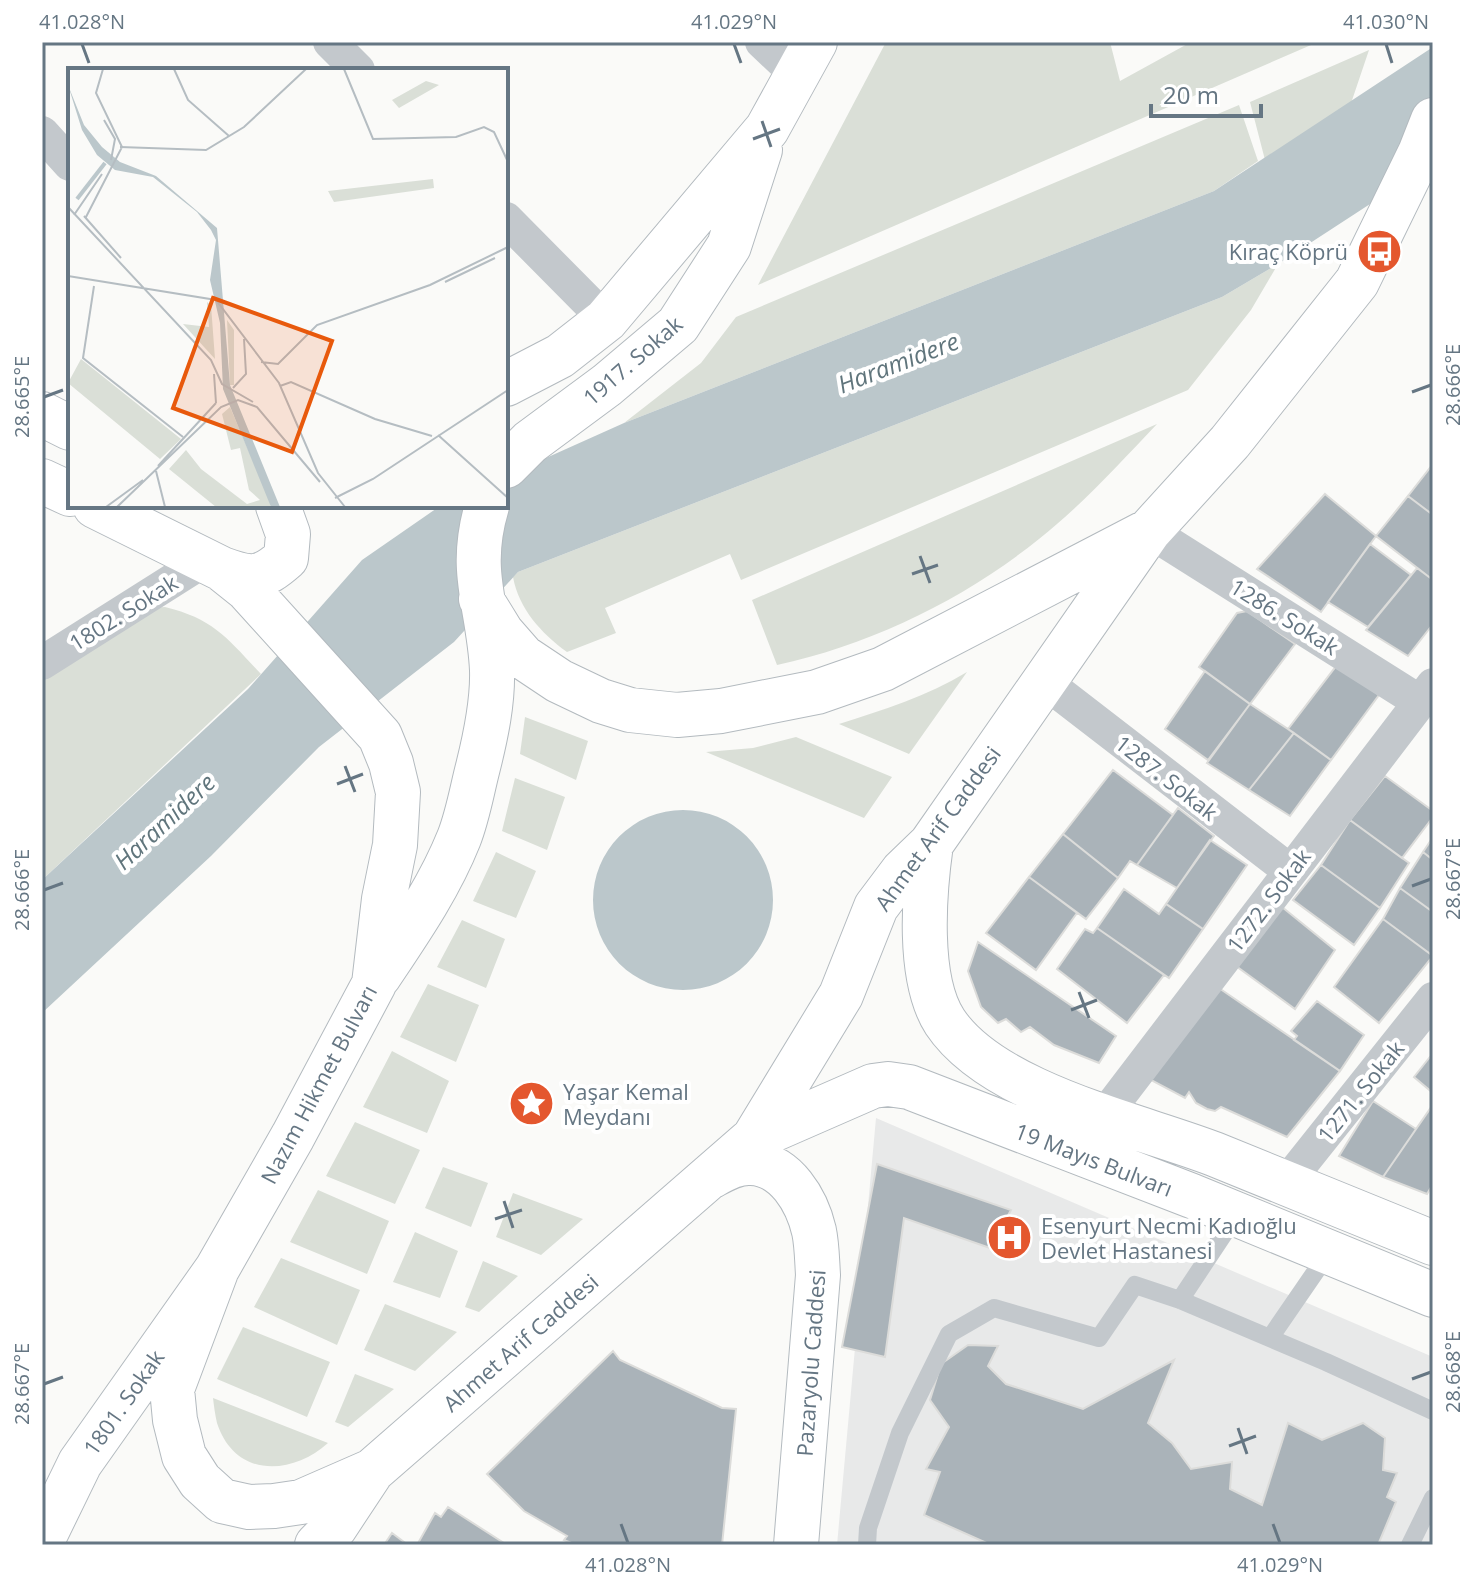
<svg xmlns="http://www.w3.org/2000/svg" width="1475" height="1587" viewBox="0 0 1475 1587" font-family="'Open Sans',sans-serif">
<rect width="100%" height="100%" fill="#fafaf8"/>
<path fill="#e8e9e9" d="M876,1118L1433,1357V1545H837Z"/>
<path fill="#dadfd7" d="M886,42H1110L1120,81L1191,42H1318L758,285Z
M1369,50L1345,121L1288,249L1250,102Z
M1239,105L1258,161L1214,191L624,423L701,363L736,317Z
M1278,264L1251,310L1188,390L741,580L730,554L605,608L616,633L567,652C541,633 519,609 513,577L518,572L1222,297Z
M1157,424C1119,464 1082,505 1039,539C963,600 872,644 777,665L752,600Z
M165,607C214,619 227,638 261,674L42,880V680L150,608Z
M967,672L909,754L839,724C883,710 928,696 967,672Z
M525,717L588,741L576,780L520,754Z
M796,737L892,777L864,818L706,752L753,748Z
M515,778L565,797L547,850L502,831Z
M496,852L536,871L516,918L473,901Z
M462,920L505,939L486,988L437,967Z
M428,984L479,1005L456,1062L400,1037Z
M392,1051L449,1081L427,1133L363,1107Z
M355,1122L420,1150L395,1204L326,1176Z
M443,1167L488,1183L471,1227L425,1208Z
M318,1190L389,1221L367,1274L290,1242Z
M513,1193L583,1219L541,1255L496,1237Z
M415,1232L458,1251L440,1298L393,1282Z
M281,1258L360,1290L337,1345L254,1307Z
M483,1261L518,1276L479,1312L465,1307Z
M385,1304L457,1332L415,1371L364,1350Z
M243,1327L330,1362L307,1417L217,1379Z
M355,1374L394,1389L348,1427L335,1422Z
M213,1398L328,1443C291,1476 235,1478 217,1423C215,1415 214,1406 213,1398Z"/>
<path fill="#bbc7cb" d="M1433,47V163L1278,264L1222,297L518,572L454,642L319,747L211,856L42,1013V880L248,689L362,560L440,506H506V476L624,423L1214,191Z
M593 900a90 90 0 1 1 180 0a90 90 0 1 1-180 0Z"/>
<path fill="#aab3b9" stroke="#dcdcda" stroke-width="2" d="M1433,464V515L1408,496Z
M1325,494L1376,536L1321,612L1257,569Z
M1408,496L1433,515V580L1376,536Z
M1370,544L1411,575L1368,627L1328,602Z
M1417,568L1433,580V624L1408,656L1366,630Z
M1247,611L1295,644L1250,704L1199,667L1237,613Z
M1337,665L1379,695L1331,760L1288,729Z
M1205,671L1250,704L1208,760L1165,729Z
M1250,704L1294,733L1249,790L1207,763Z
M1294,733L1331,760L1290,816L1249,790Z
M1113,770L1173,815L1137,865L1130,861L1118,878L1063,834Z
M1385,776L1433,811V817L1402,858L1350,820Z
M1178,808L1214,836L1177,888L1137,865Z
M1350,820L1409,863L1380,908L1321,865Z
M1063,834L1118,878L1086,919L1029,877Z
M1433,837V860L1423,852Z
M1210,840L1247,865L1203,929L1166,904Z
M1423,852L1433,860V912L1400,888Z
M1321,865L1380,908L1354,945L1293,900Z
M1029,877L1077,913L1036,970L986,933Z
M1400,888L1433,912V956L1383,919Z
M1124,889L1159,914L1166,904L1203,929L1169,978L1097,928Z
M1282,907L1335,950L1295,1009L1236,966Z
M1383,919L1433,956L1379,1023L1334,987Z
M1097,928L1164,975L1127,1023L1057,969L1085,929L1093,933Z
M978,942L1116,1036L1099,1063L1054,1045L1030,1027L1021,1032L1006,1019L998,1023L981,1007L968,971Z
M1216,986L1340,1071L1287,1137L1221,1107L1215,1111L1207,1109L1196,1103L1189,1092L1185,1098L1149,1079Z
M1317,1001L1364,1035L1340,1071L1294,1040L1297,1036L1291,1031Z
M1433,1053V1093L1414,1077Z
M1373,1101L1416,1129L1383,1177L1339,1156Z
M1432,1106L1433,1184L1427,1194L1383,1177Z
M877,1164L1011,1210L990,1248L904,1218L885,1357L842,1347Z
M968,1345L998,1346L988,1366L1006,1384L1083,1409L1174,1360L1148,1423L1172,1443L1191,1469L1232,1462L1230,1489L1262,1505L1288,1423L1322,1440L1363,1423L1385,1438L1383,1470L1397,1473L1387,1497L1396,1502L1378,1545H991L924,1515L940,1472L926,1469L949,1427L930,1400L941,1364Z
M613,1351L620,1360L722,1408L736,1409L722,1545H576L564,1540L567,1536L524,1511L487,1474Z
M448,1507L507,1545H417L435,1513L441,1517Z
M392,1533L408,1545H384Z"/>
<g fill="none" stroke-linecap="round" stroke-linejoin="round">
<defs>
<path id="secondary" d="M506,384L560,356L606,320L767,129L815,42
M42,414L70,428
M506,466L530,442L607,385L678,325L729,246L760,150
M42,481L70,494
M222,569C252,580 261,580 286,558L288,534L278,506
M481,599L502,633L523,657L559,681L601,701L630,710L677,715L721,711L817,692L883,669L1143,534
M931,844C924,893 917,979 945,1022C993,1094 1136,1124 1214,1154C1287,1183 1360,1214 1433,1243
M379,976C409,931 439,888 459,838C468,815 472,790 478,767C486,735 493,702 492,670C489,606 467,573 487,506
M754,1138L873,1086L888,1084L909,1087L1192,1196L1433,1295
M710,1177C723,1170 736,1162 751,1163C786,1164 807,1201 814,1231C817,1245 817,1260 818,1275L796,1545
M217,1269L172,1389L175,1420L184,1456L200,1481L222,1501L249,1507L274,1506L301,1502L372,1471L754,1138L841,995L876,907L903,871L931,844L1149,531L1230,442L1357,282L1420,153L1433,120
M42,1541L80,1463L217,1269L293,1136L374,984L384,899L395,845L398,792L391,763L380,736L247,589L222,569L95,506
M317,1545L335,1527L372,1471"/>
</defs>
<use href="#secondary" stroke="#b3babf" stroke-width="46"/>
<path stroke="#c3c8cc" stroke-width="18" d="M1180,1300L1237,1214
M1270,1338L1329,1252
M867,1545L868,1528L900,1433L949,1334L994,1308L1099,1338L1135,1285L1180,1300L1326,1362L1433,1411
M1410,1545L1433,1498"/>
<path stroke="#c3c8cc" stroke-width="34" d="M330,42L358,70
M762,42L797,75
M42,133L70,164
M506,219L606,320
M1149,531L1420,702
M42,663L205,560
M1045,682L1290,871
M1104,1116L1433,685
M1287,1182L1433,999"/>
<use href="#secondary" stroke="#fff" stroke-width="44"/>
</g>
<path fill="none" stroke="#657683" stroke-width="3" d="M82,44L89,63M734,44L741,63M1386,44L1392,63M762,121L771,147M753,139L780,129M1412,392L1431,385M44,397L63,390M920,556L930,583M912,574L938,565M345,766L355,792M337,784L363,774M1412,886L1431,879M44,890L63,883M1079,992L1089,1018M1071,1010L1097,1000M504,1201L513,1228M495,1219L522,1210M1412,1379L1431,1372M44,1384L63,1377M1238,1428L1247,1454M1229,1446L1256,1436M621,1524L628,1543M1273,1524L1280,1543"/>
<defs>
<symbol id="bus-disc" viewBox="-11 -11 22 22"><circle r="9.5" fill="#e4572e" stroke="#fff"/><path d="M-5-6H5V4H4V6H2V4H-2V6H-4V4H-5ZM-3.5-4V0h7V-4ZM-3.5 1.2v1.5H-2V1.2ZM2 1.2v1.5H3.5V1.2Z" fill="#fff"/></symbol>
<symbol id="sight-disc" viewBox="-11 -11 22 22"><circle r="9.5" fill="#e4572e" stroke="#fff"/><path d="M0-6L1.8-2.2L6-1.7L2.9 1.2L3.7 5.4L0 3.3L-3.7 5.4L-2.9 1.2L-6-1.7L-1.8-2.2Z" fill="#fff"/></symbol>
<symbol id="hospital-disc" viewBox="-11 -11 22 22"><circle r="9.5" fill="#e4572e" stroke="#fff"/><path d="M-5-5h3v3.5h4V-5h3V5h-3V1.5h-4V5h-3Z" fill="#fff"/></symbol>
</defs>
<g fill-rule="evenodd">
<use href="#bus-disc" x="1354" y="226" width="51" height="51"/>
<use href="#sight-disc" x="506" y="1078" width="51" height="51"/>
<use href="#hospital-disc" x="984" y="1212" width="51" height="51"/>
</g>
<g text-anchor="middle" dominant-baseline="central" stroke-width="8" stroke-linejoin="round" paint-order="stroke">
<g font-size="22" fill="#657683" stroke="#fff" text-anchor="start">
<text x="1348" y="251" text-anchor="end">Kıraç Köprü</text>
<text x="563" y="1091">Yaşar Kemal<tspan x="563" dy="25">Meydanı</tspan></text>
<text x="1041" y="1225">Esenyurt Necmi Kadıoğlu<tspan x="1041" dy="25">Devlet Hastanesi</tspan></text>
</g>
<g font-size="22" fill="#657683" stroke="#fff">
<text transform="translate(632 360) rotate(-41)">1917. Sokak</text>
<text transform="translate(123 612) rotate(-32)">1802. Sokak</text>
<text transform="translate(1285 616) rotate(32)">1286. Sokak</text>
<text transform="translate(1167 777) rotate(38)">1287. Sokak</text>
<text transform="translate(937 828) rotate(-54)">Ahmet Arif Caddesi</text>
<text transform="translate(1268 900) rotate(-53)">1272. Sokak</text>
<text transform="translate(318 1084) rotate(-62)">Nazım Hikmet Bulvarı</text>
<text transform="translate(1360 1091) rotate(-51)">1271. Sokak</text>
<text transform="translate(1094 1159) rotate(21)">19 Mayıs Bulvarı</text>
<text transform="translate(520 1342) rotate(-41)">Ahmet Arif Caddesi</text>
<text transform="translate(810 1363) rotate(-86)">Pazaryolu Caddesi</text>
<text transform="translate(123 1402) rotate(-55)">1801. Sokak</text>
</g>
<g font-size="24" font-style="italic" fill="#60757c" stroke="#fff">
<text transform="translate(898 362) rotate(-21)">Haramidere</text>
<text transform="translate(164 821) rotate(-43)">Haramidere</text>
</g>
</g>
<g transform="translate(68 68)">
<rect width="440" height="440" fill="#fafaf8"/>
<path d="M358,13L371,17L331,40L324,32ZM365,111L366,120L266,134L260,123ZM139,234L143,237L147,291L115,256L141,259ZM159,252L166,262V317H162ZM13,291L113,371L92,391L0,315ZM162,339L199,426L203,439H148L101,401L118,382L133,401L179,436L192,432L181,422L172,380L163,382L154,346Z" fill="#dadfd7"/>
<path d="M0,17L16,57L34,79L52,94L88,108L149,160L162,317L212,439H203L155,321L152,255L142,212L148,172L143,162L129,144L85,109L47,102L29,87L14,62Z" fill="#bbc7cb"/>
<path fill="none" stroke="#bbc7cb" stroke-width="4" d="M9,131L37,95"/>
<path fill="none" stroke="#b5bdc2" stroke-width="2" d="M106,1L120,32L161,68M276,1L305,71L388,69L416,59L426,64L440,94M36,52L47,71L43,92M52,79L138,82L176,59L238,1M0,139L143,292L154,316L185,334M6,147L34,106M16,148L53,190M18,149L54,79L28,25L35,1M0,208L148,232L211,315L250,405L277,439M377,214L427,190M26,218L15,290L115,369M193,294L210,296L249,257L362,217L440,179M146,306L148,335M212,318L223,314L307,351L364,368M165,320L178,306L176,271M370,367L440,430M90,398L148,335M88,403L97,439M267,430L305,411L440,322M38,439L75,412M49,439L153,339L170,332L189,339L252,414"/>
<path fill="#e8590c" fill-opacity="0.15" stroke="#e8590c" stroke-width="4" d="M145,230L264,273L224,384L105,340Z"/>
<rect width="440" height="440" fill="none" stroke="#657683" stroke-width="4"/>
</g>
<rect width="1475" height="1587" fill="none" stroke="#ffffff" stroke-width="88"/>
<path d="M1151 104v12h110v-12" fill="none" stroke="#657683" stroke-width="4"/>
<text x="1163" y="104" font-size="24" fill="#657683" stroke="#ffffff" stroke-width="6" paint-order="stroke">20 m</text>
<rect x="44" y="44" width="1387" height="1499" fill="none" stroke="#657683" stroke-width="3"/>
<g font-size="20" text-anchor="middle" fill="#657683">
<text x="82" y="29">41.028°N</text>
<text x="734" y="29">41.029°N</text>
<text x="1386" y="29">41.030°N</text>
<text transform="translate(1453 385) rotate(-90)" y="7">28.666°E</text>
<text transform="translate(22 397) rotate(-90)" y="7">28.665°E</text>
<text transform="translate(1453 879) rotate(-90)" y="7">28.667°E</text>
<text transform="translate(22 890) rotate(-90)" y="7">28.666°E</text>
<text transform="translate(1453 1372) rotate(-90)" y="7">28.668°E</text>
<text transform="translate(22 1384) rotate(-90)" y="7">28.667°E</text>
<text x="628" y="1572">41.028°N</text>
<text x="1280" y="1572">41.029°N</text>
</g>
</svg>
